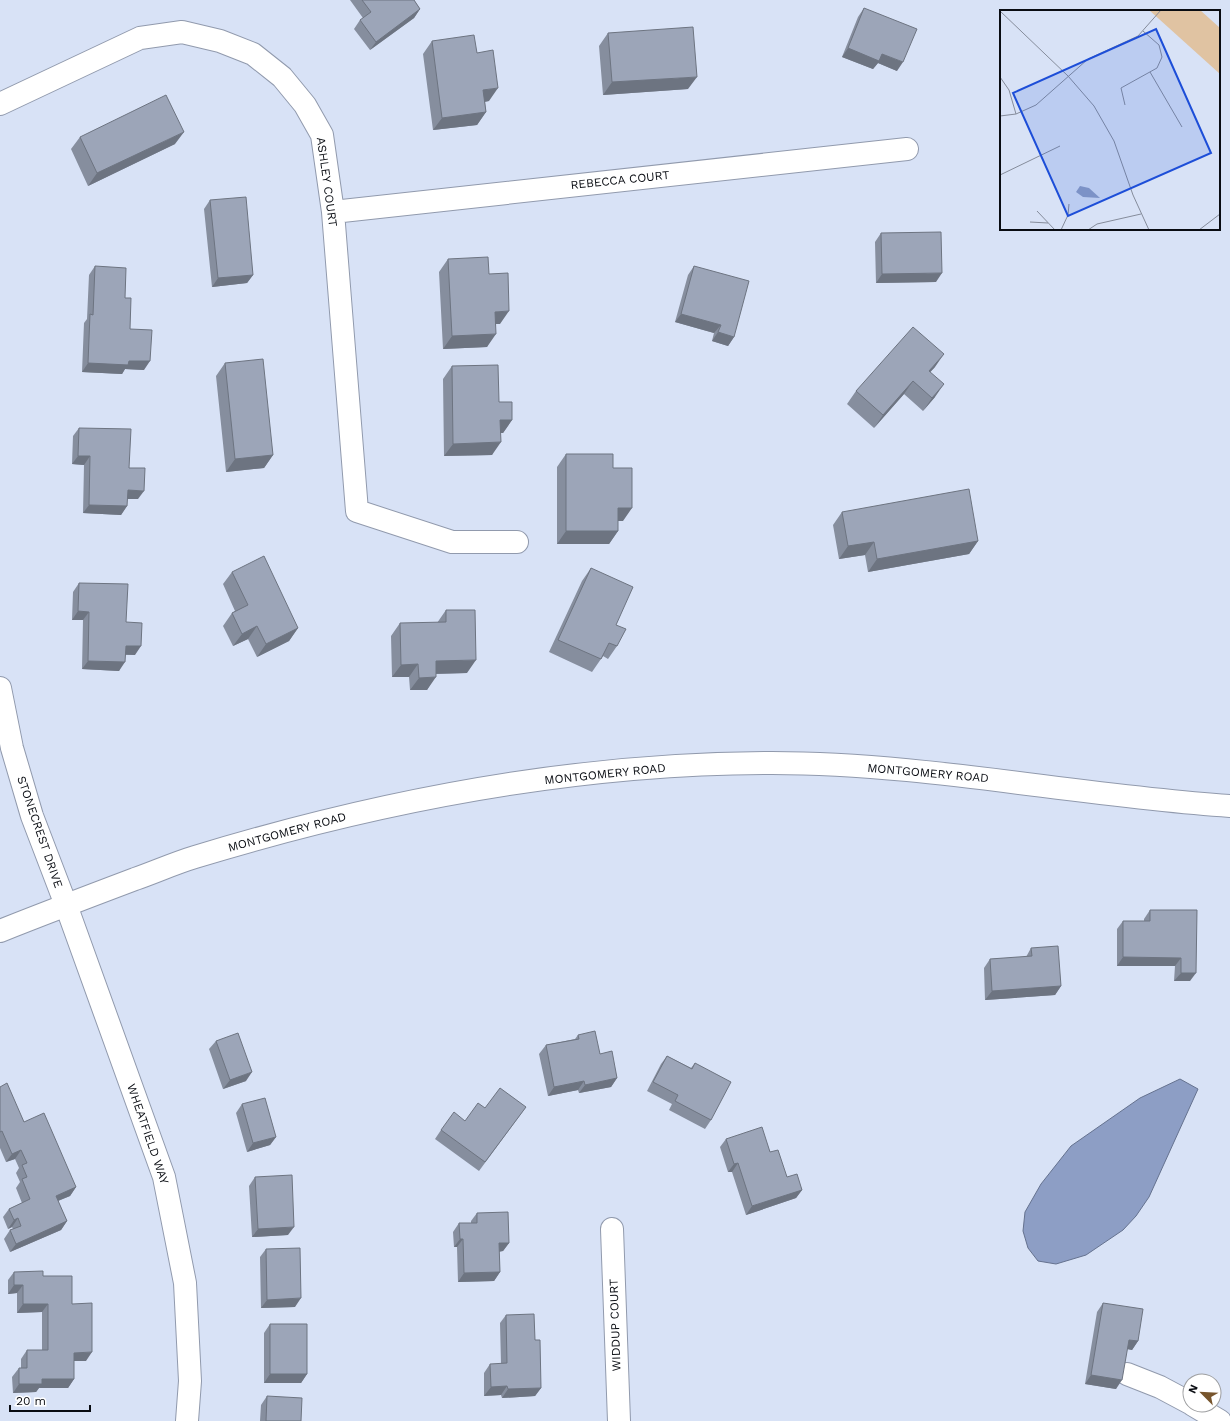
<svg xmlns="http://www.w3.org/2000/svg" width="1230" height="1421" viewBox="0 0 1230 1421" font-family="'Work Sans',sans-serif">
<rect width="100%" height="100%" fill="#d8e2f6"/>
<path fill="#8d9ec5" stroke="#65728f" d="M1180,1079L1198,1089L1149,1197L1136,1216L1123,1230L1086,1255L1056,1264L1038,1261L1028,1248L1023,1231L1025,1212L1041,1184L1071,1146L1140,1098Z"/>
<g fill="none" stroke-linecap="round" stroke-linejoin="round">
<defs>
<path id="minor" d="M0,104L140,38L182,32L220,41L253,54L282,77L305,105L322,135L333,212L357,511L452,542H517
M333,212L907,149
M0,688L12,748L32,816L66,905L164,1177L185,1283L190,1381L187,1421
M612,1229L619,1421
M1127,1374L1160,1387L1190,1403
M1193,1405L1220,1421"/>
<path id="major" d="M0,931C45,913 90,896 135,879C155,872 175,863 195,857C379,801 578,763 772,763C926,763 1077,796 1230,806"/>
</defs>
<use href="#minor" stroke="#919aad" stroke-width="24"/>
<use href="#major" stroke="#919aad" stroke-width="24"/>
<use href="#minor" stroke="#fff" stroke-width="22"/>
<use href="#major" stroke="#fff" stroke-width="22"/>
</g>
<path fill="#868e9e" d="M350,0H414L420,9L414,18L370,50L354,29L360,20L363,18Z
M864,8L897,71L878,63L873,69L842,57L858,17Z
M608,33L688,89L603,95L599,46Z
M432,41L477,53L489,101L485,102L486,112L477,125L433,130L423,54Z
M80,137L175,144L88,186L71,149Z
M210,200L253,275L247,283L212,287L204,209Z
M881,233L936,282L876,283L875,242Z
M448,259L489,274L500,324H496L487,347L443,349L439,272Z
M95,266L125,298L130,329L144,370L125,369L122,374L82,372L84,323L87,319L89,275Z
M694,266L734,337L728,346L712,341L714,333L675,322L688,275Z
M225,363L273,455L264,468L226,472L216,376Z
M452,366L499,402L512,420L503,433H500L492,455L444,456L443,379Z
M935,367L930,372L935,397L923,411L904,394L874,428L847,404L856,391Z
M79,428L129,468L138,499H127V506L121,515L83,513L84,465L72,464L73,436Z
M566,454L613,468L623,521H618V531L609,544H557V467Z
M842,512L978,541L969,554L868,572L865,555L839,559L833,525Z
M591,568L616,625L617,646L608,659L603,656L592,672L549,652L582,581Z
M232,572L298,628L289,641L257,657L248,639L233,646L223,626L232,613L235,611L223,584Z
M79,583L126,622L135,655H125L119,671L82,669L83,620H72L73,592Z
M446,610L467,673L436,674L427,690H410L409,677H392L391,636L400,623H437Z
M1150,910H1197L1190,981H1174L1175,966H1117V929L1123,921H1144V919Z
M1031,948L1061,986L1055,995L985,1000L984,968L990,959L1026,957Z
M578,1035L600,1054L617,1078L611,1087L579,1093L578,1090L548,1096L539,1054L546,1045L575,1039Z
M216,1041L246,1081L223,1089L209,1049Z
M667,1056L691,1068L695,1063L711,1120L705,1129L669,1110L672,1104L647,1091L661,1064Z
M0,1087L24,1122L76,1187L70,1196L58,1201L67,1221L61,1230L10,1252L4,1239L10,1230L13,1229L12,1227L8,1229L3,1217L9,1209L22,1203L16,1188L20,1182L16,1173L19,1168L15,1159L6,1162L0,1148Z
M242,1104L276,1137L270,1145L247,1152L236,1113Z
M526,1107L479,1171L435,1139L441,1130L465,1121Z
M726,1139L770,1152L787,1177L802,1190L796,1198L746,1215L732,1172H728L720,1147Z
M255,1177L288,1235L252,1237L249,1186Z
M477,1213L509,1243L503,1251L499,1252L500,1272L494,1281L458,1282L457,1247H454L453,1232L459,1223H471V1221Z
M266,1249L295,1307L261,1308L260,1257Z
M14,1272L43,1276L72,1304L86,1361H74V1379L68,1388H39L36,1392L13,1393L12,1377L19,1368H21V1359L27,1350H42V1312L17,1313V1293L8,1294V1280Z
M1103,1303L1138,1341L1132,1350L1127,1349L1116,1389L1085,1384L1097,1312Z
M506,1315L535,1340L541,1388L535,1396L502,1398L501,1395L484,1396V1373L490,1364H501L500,1323Z
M270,1324L307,1374L301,1383H264V1333Z
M267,1396L301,1421H260L261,1405Z"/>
<path fill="#6d7481" d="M420,9L414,18L370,50L376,42Z
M848,48L882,54L903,62L897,71L878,63L873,69L842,57Z
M697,77L688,89L603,95L612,82Z
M498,88L489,101L474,103L483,90Z
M486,112L477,125L433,130L442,118Z
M184,132L175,144L88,186L97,173Z
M942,273L936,282L876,283L882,274Z
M253,275L247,283L212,287L218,278Z
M509,311L500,324H486L495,312Z
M681,314L721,325L714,333L675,322Z
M718,332L734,337L728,346L712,341Z
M496,334L487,347L443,349L452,336Z
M944,354L935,367L920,383L929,371Z
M129,361H150L144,370L125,369L122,374L82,372L88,363Z
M913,381L904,394L874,428L883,415Z
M944,384L935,397L923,411L932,398Z
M500,420H512L503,433H491Z
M501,442L492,455L444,456L453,444Z
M273,455L264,468L226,472L235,459Z
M78,456H90L84,465L72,464Z
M128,490L144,491L138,499H122Z
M89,505L127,506L121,515L83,513Z
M618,508H632L623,521H609Z
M566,531H618L609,544H557Z
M978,541L969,554L868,572L877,559Z
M874,542L865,555L839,559L848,546Z
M78,611L89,612L83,620H72Z
M257,626L248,639L233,646L242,634Z
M298,628L289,641L257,657L266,644Z
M126,646H141L135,655L119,654Z
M476,660L467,673L427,674L436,661Z
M88,661L125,662L119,671L82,669Z
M418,664L409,677H392L401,665Z
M436,677L427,690H410L419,678Z
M1123,957L1181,958L1175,966H1117Z
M1181,973H1196L1190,981H1174Z
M1061,986L1055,995L985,1000L992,991Z
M252,1072L246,1081L223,1089L230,1080Z
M617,1078L611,1087L579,1093L585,1085Z
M584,1081L578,1090L548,1096L554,1087Z
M276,1137L270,1145L247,1152L253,1143Z
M21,1150L15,1159L6,1162L12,1154Z
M738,1163L732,1172H728L734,1164Z
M76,1187L70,1196L50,1204L56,1196Z
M802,1190L796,1198L746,1215L752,1206Z
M18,1218L12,1227L8,1229L14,1220Z
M67,1221L61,1230L10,1252L16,1244Z
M294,1227L288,1235L252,1237L258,1229Z
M460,1239H463L457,1247H454Z
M499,1243H509L503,1251L493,1252Z
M500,1272L494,1281L458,1282L464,1273Z
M14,1285H23L17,1293L8,1294Z
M301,1298L295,1307L261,1308L267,1300Z
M23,1304H48L42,1312L17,1313Z
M1129,1340L1138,1341L1132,1350L1123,1348Z
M92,1352L86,1361H68L74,1353Z
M270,1374H307L301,1383H264Z
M1091,1375L1122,1380L1116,1389L1085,1384Z
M42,1379H74L68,1388H39L36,1392L13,1393L19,1384Z
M507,1386L501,1395L484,1396L491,1387Z
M541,1388L535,1396L502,1398L508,1389Z"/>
<path fill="#9ca5b8" stroke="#6d7481" d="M362,0H414L420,9L376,42L360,20L371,12Z
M864,8L917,29L903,62L882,54L879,61L848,48Z
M693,27L697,77L612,82L608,33Z
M474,35L477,53L493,50L498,88L483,90L486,112L442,118L432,41Z
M166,95L184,132L97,173L80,137Z
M246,197L253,275L218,278L210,200Z
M941,232L942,273L882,274L881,233Z
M488,257L489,274L508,273L509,311L495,312L496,334L452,336L448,259Z
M95,266L126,268L125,298H131L130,329L152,330L150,361H129L128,365L88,363L90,314L93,315Z
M694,266L749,281L734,337L718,332L721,325L681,314Z
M913,327L944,354L929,371L944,384L932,398L913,381L883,415L856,391Z
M263,359L273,455L235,459L225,363Z
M498,365L499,402H512V420H500L501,442L453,444L452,366Z
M79,428L131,429L129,468H145L144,491L128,490L127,506L89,505L90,456H78Z
M566,454H613V468H632V508H618V531H566Z
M969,489L978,541L877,559L874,542L848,546L842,512Z
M264,556L298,628L266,644L257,626L242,634L232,613L248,605L232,572Z
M591,568L633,587L616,625L626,629L617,646L609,643L601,659L558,640Z
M79,583L128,584L126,622L142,623L141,646H126L125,662L88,661L89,612L78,611Z
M446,610H475L476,660L436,661V677L419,678L418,664L401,665L400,623L446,622Z
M1150,910H1197L1196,973H1181V958L1123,957V921H1150Z
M1058,946L1061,986L992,991L990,959L1032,956L1031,948Z
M595,1031L600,1054L612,1051L617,1078L585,1085L584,1081L554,1087L546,1045L579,1039L578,1035Z
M238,1033L252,1072L230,1080L216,1041Z
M667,1056L692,1069L695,1063L731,1082L711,1120L675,1101L678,1095L653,1082Z
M7,1083L24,1122L44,1113L76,1187L56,1196L67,1221L16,1244L10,1230L21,1226L18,1218L14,1220L9,1209L30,1199L22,1179L27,1177L22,1165L27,1163L21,1150L12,1154L2,1131L0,1132V1087Z
M500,1088L526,1107L485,1162L441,1130L454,1112L465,1121L478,1103L485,1108Z
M265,1098L276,1137L253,1143L242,1104Z
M762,1127L770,1152L778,1150L787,1177L797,1174L802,1190L752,1206L738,1163L734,1164L726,1139Z
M292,1175L294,1227L258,1229L255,1177Z
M508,1212L509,1243H499L500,1272L464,1273L463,1239H460L459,1223H477V1213Z
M300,1248L301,1298L267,1300L266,1249Z
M43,1271V1276H72V1304L92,1303V1352L74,1353V1379H42V1384H19V1368H27V1350H48V1304H23V1285H14V1272Z
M1103,1303L1143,1309L1138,1341L1129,1340L1122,1380L1091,1375Z
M534,1314L535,1340H540L541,1388L508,1389L507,1386L491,1387L490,1364L507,1363L506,1315Z
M270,1324H307V1374H270Z
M267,1396L302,1398L301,1421H266Z"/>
<g text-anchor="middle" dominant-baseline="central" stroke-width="3" stroke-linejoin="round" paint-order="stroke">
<g font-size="12" fill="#090c12" stroke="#fff">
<text transform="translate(620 180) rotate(-6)">REBECCA COURT</text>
<text transform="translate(327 182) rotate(82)">ASHLEY COURT</text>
<text transform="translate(928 773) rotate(5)">MONTGOMERY ROAD</text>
<text transform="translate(605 774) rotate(-6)">MONTGOMERY ROAD</text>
<text transform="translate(40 832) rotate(71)">STONECREST DRIVE</text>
<text transform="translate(287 832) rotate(-15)">MONTGOMERY ROAD</text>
<text transform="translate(148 1134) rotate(71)">WHEATFIELD WAY</text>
<text transform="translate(615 1325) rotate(-92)">WIDDUP COURT</text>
</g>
</g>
<g transform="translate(1000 10)">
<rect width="220" height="220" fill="#d8e2f6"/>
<path d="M149,0H200L220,18V64Z" fill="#e0c3a2"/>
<path d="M80,176L89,178L100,188L83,187L76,182Z" fill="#8d9ec5"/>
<path fill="none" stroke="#858c9b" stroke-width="1" d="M0,1L68,66L94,96L114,131L133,185L149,220M150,62L182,117M0,67L9,80L16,104M125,95L121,78L157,58L162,47L159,35L143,21M0,106L16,104L36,95L88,49L138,26L161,0M0,165L60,136M37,201L55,220M30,212L48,213M61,220L68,205L69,194M88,220L97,214L141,204M199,220L220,204"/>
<path fill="#1d4ed8" fill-opacity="0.15" stroke="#1d4ed8" stroke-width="2" d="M156,19L211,143L68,206L13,83Z"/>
<rect width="220" height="220" fill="none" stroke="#090c12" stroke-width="2"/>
</g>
<g transform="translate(1202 1393) rotate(294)"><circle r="19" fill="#ffffff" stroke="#9d9ea0"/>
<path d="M0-3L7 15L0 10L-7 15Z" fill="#77552d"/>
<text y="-6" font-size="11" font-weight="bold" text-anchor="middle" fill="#090c12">N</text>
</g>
<path d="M10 1405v6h80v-6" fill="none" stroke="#090c12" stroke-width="2"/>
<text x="16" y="1405" font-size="12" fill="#090c12" stroke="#ffffff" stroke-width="3" paint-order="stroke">20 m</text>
</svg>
